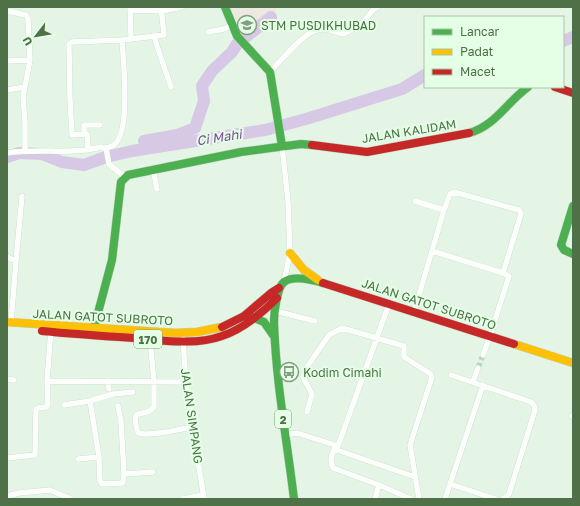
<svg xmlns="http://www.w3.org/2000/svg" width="580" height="506" viewBox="0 0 580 506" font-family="'Golos Text',sans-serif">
<rect width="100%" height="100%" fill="#e4f5e6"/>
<path fill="#eee9e0" d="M228,7H276L277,10L240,39Z"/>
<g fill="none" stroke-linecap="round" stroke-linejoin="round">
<path stroke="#d7c8e5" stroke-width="12" d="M563,41L573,37
M144,141L177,135L195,128L204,101L202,86L212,71L232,52L237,44L271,17
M7,157L19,153L42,154L62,162L84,165L106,157L132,151L265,130L306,119L402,89L425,75"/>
<path stroke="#bed4be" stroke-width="5.5" stroke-dasharray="5.5 3" stroke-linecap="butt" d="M478,368L483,355"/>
<defs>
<path id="street" d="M130,7L131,38
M130,10L162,11L182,7
M7,11L26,15L28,19L30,60L23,97L25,122V150
M208,32L224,29L232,25
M154,36L158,49L171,87
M7,61L30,60
M270,72C282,60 306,28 323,29C330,29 337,33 344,34L361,24L374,9L378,7
M7,90L24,87
M84,134V125H100
M282,146L288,201L290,253L284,282
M106,148L109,164L125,177
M88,150L87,134L72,135L70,100L69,44L72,42L122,40L164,35L161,7
M7,153C39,148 70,155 101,147C105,149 108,148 112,146C132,137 123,59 122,40
M153,169L157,189
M415,201L444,210
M432,251L503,273L509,276L490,336L483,355
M7,257L16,261
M389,304L338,446C331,452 329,459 333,468L379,485L411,499
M275,311L315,321
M414,312L444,210L450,194L454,192L519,210L521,214L503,273
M11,323L16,261L22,196
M150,339L154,382V407C143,421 129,402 138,433C149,437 180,429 193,427
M183,339L186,382L204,499
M451,375L531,402L534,405L535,410L509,494L503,499
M7,379L14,380
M47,381L186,382
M108,381L109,389
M473,381L478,368
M90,401L113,394L133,392
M64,405L90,401L99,457L100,481L102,484L122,483H123L124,474L153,472
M118,406L121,421L124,474
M307,412L312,394L303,377L307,367L329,335L342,328L404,346V357L431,374L432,377L410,445L419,499
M572,416H573
M285,435L297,433L338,446
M334,449L415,477
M7,458L35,455L36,410L38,408L46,407L48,405L47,381L51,329
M78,459L99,457
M450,484L496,499
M7,496L19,493L50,490L71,499
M183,499L203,495
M375,499L379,485
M445,499L483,385"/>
<path id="fast" d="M225,7L237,36L270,72L282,146
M469,133C495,126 507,102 528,87
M573,206L561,245L564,250L573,254
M252,317L264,322L273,335
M94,328L112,260L121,182L128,175L241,152L301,144L312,145
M294,499C287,441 276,382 274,323C274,314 277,287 284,282C293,275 313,280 323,283"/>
<path id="slow" d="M290,253L304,270L318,280
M7,322L175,333L197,332L222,327
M514,344L573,363"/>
<path id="jam" d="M555,87L573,93
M312,145L367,152L469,133
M323,283L514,344
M222,327L244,316L271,293L279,288
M42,331C73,334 103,336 134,338C162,340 194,346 222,336C243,329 261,314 277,298"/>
</defs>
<use href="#street" stroke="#c2d3c1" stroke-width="6"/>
<use href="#fast" stroke="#c0d2bf" stroke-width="9"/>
<use href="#slow" stroke="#c0d2bf" stroke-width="9"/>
<use href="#jam" stroke="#c0d2bf" stroke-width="9"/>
<use href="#street" stroke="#fbfefb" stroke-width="5.5"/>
<use href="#fast" stroke="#4caf50" stroke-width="8"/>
<use href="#slow" stroke="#ffc107" stroke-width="8"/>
<use href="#jam" stroke="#c62828" stroke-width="8"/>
</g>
<defs>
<symbol id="school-ring" viewBox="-11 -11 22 22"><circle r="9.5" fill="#e4ffe6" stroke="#829f7f" stroke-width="1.5"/><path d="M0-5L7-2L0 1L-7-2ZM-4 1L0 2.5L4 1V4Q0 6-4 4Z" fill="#829f7f"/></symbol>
<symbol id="bus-ring" viewBox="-11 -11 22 22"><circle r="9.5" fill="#e4ffe6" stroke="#829f7f" stroke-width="1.5"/><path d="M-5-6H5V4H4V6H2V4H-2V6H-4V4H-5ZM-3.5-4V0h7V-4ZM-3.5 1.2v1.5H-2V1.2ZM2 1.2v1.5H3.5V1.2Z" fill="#829f7f"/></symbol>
</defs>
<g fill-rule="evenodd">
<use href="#school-ring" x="236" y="14" width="22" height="22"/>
<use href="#bus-ring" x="278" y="361" width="22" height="22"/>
</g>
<g text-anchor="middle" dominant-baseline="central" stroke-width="4" stroke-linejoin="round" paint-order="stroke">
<g fill="#e4ffe6" stroke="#7b9c77" stroke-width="1">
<rect x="134" y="330" width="28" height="18" rx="3"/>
<rect x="275" y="410" width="16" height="18" rx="3"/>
</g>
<g font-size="11" font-weight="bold" fill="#4e7147">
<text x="148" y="339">170</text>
<text x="283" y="419">2</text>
</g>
<g font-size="12" fill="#4e7147" stroke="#e4ffe6" text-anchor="start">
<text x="261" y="25">STM PUSDIKHUBAD</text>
<text x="303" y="372">Kodim Cimahi</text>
</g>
<g font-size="12" fill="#4e7147" stroke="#e4ffe6">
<text transform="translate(409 131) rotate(-9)">JALAN KALIDAM</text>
<text transform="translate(429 304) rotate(18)">JALAN GATOT SUBROTO</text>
<text transform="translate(103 317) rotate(3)">JALAN GATOT SUBROTO</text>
<text transform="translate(192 416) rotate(82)">JALAN SIMPANG</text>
</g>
<g font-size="13" font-style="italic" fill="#7d4a98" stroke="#e4ffe6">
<text transform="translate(219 137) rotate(-9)">Ci Mahi</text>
</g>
</g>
<rect width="580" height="506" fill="none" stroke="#4e7147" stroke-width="16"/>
<rect x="424" y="16" width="140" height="72" fill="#e4ffe6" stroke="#a8c6a6"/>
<rect x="432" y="29" width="20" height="6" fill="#4caf50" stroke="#a8c6a6"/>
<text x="460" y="36" font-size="12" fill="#4e7147">Lancar</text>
<rect x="432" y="49" width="20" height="6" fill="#ffc107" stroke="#a8c6a6"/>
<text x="460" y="56" font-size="12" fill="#4e7147">Padat</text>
<rect x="432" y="69" width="20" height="6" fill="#c62828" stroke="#a8c6a6"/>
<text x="460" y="76" font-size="12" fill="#4e7147">Macet</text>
<g transform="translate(36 36) rotate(239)" stroke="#e4ffe6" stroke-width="3" paint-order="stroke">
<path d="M0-3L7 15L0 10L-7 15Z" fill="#4e7147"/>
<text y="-6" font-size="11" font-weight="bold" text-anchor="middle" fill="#4e7147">U</text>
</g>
</svg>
